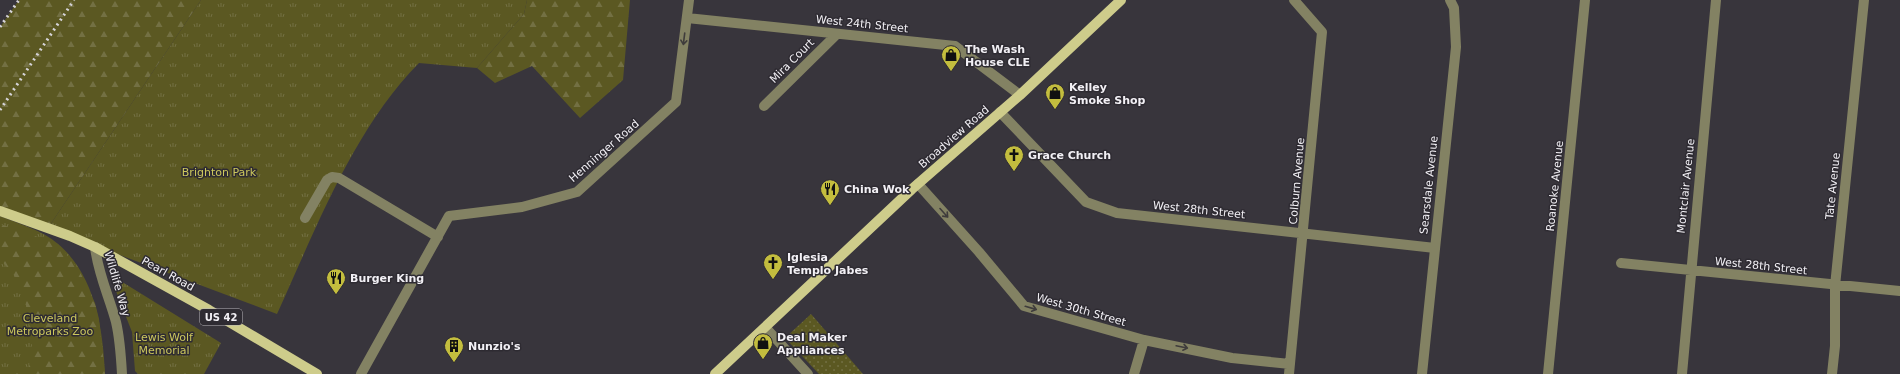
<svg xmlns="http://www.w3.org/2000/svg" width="1900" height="374" viewBox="0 0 1900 374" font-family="'DejaVu Sans',sans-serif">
<defs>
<pattern id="grass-tufts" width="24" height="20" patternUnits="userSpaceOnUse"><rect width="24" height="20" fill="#5b5822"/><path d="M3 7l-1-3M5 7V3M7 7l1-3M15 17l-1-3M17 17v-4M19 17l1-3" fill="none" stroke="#737043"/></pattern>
<pattern id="forest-firs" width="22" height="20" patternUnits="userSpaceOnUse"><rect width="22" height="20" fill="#5b5822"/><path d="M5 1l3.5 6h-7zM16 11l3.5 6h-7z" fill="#737043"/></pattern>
<pattern id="garden-dots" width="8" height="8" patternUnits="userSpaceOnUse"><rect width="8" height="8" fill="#5b5822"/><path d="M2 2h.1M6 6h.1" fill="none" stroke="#737043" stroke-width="1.8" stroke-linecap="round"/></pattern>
</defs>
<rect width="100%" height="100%" fill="#38353c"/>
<path fill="url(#grass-tufts)" d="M201,0H527L524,14L477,68L419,63C354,128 315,231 277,314L48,228Z
M0,216C19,224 42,230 58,244C95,275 103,329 105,374H0Z
M119,280L221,343L204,374H138L135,371L132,332L112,281Z"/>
<path fill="url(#forest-firs)" d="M19,0H201L48,228L0,211V27Z
M527,0H630L623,80L580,118L532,66L495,83L477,68L524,14Z
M0,224L58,244L79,270L95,303L99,319L105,374H28L32,344L23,286L0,259Z"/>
<path fill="url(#garden-dots)" d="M811,314L863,374H819L785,338Z"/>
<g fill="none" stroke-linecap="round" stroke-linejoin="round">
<path stroke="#838263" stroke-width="10" d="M687,18L955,46L1020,95
M764,106L837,34
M1000,112L1086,202L1117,213L1435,248
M918,184L979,252L1024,306L1144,340L1232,358L1290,364
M305,218L327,180L332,177L339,178L438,237
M95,247C98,274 109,296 116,322C120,339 121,356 122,374
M1621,263L1900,291
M766,328L808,374
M361,374L449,216L522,207L577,192L676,102L689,0
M1134,374L1144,340
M1289,374L1322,32L1294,0
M1422,374L1456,47L1454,8L1450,0
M1548,374L1585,0
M1682,374L1716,0
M1832,374L1835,346V286L1864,0"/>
<path stroke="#cecc8b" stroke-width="10" d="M0,211L70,236L95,247L209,310L317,374
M715,374L912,189L1020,95L1121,0"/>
<path stroke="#d5d3d8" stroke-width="3" stroke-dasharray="2 4" stroke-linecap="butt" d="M0,27L19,0
M0,110L74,0"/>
</g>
<defs><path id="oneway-shaft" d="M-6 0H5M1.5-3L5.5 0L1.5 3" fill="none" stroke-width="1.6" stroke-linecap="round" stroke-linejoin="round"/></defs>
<g stroke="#3f3c3c">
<use href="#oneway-shaft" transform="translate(684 39) rotate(97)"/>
<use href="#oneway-shaft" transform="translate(944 213) rotate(48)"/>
<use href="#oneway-shaft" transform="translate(1031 308) rotate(16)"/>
<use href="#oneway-shaft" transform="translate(1182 347) rotate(12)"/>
</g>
<defs>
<symbol id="shop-pin" viewBox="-11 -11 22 30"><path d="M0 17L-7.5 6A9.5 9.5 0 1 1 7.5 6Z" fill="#c3bd3e" stroke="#2e2b32"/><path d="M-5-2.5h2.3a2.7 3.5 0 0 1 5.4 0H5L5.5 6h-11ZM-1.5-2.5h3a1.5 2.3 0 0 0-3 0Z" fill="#111"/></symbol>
<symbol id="church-pin" viewBox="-11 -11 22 30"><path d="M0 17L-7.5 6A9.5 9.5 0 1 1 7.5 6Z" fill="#c3bd3e" stroke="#2e2b32"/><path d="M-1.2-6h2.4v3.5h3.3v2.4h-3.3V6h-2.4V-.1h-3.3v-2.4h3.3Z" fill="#111"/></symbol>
<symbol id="restaurant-pin" viewBox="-11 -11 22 30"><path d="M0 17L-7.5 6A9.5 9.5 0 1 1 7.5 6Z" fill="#c3bd3e" stroke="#2e2b32"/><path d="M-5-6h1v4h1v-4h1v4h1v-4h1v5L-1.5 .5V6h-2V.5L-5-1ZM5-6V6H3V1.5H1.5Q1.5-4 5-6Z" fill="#111"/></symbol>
<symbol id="building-pin" viewBox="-11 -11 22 30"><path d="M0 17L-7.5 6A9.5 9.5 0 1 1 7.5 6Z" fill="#c3bd3e" stroke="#2e2b32"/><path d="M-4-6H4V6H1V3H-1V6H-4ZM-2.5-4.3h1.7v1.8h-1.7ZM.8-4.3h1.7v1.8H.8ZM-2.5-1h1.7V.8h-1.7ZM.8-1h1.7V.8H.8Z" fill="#111"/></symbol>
</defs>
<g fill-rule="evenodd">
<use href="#shop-pin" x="940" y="44" width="22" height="30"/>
<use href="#shop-pin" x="1044" y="82" width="22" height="30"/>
<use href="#church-pin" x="1003" y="144" width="22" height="30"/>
<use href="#restaurant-pin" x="819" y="178" width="22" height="30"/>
<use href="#church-pin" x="762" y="252" width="22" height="30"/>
<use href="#restaurant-pin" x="325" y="267" width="22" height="30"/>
<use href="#shop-pin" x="752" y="332" width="22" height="30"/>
<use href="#building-pin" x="443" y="335" width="22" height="30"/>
</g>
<g text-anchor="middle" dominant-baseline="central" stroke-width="3" stroke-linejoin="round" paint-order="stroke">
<rect fill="#2e2b32" stroke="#b7b5ba" stroke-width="1" x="200" y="309" width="42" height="16" rx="3"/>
<g font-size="10" font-weight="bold" fill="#f2f0f5">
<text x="221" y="317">US 42</text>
</g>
<g font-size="11" fill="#f2f0f5" stroke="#2e2b32">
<text transform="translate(862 24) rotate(6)">West 24th Street</text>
<text transform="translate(792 61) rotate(-45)">Mira Court</text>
<text transform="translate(954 137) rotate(-41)">Broadview Road</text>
<text transform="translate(604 151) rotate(-41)">Henninger Road</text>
<text transform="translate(1297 181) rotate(-85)">Colburn Avenue</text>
<text transform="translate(1429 185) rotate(-84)">Searsdale Avenue</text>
<text transform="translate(1555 186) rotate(-84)">Roanoke Avenue</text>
<text transform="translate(1686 186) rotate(-84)">Montclair Avenue</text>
<text transform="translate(1833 186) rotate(-84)">Tate Avenue</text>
<text transform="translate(1199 210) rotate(6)">West 28th Street</text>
<text transform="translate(1761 266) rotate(6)">West 28th Street</text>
<text transform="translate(168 274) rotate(29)">Pearl Road</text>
<text transform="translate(117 284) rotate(74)">Wildlife Way</text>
<text transform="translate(1081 310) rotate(16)">West 30th Street</text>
</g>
<g font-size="11" font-weight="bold" fill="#f2f0f5" stroke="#2e2b32" text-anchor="start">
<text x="965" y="49">The Wash<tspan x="965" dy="13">House CLE</tspan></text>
<text x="1069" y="87">Kelley<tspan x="1069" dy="13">Smoke Shop</tspan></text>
<text x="1028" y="155">Grace Church</text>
<text x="844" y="189">China Wok</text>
<text x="787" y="257">Iglesia<tspan x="787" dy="13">Templo Jabes</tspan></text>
<text x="350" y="278">Burger King</text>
<text x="777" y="337">Deal Maker<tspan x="777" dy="13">Appliances</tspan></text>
<text x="468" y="346">Nunzio's</text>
</g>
<g font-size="11" fill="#cdc85d" stroke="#2e2b32">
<text x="219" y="172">Brighton Park</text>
<text x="50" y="318">Cleveland<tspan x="50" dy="13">Metroparks Zoo</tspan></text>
<text x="164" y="337">Lewis Wolf<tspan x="164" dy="13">Memorial</tspan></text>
</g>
</g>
</svg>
